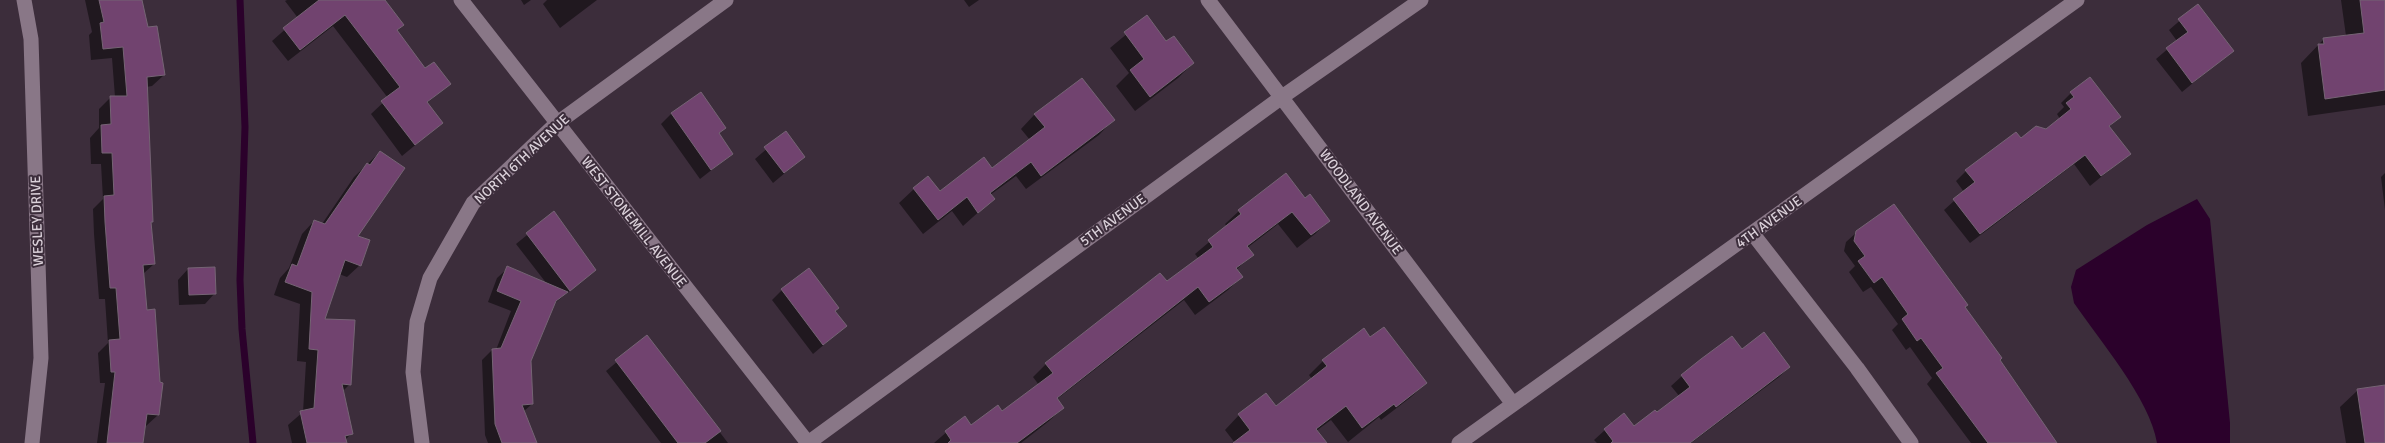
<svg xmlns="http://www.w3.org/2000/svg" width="2385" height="443" viewBox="0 0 2385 443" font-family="Signika,sans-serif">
<rect width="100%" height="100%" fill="#3c2d3b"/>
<path fill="#2b012b" d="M2197,199L2210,219L2230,423V443H2157C2150,399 2100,341 2074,303L2071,287L2076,270L2147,225Z"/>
<path fill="#0007" d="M85,0H141L147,28L164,75L152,86L146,87L150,223L154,264L143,274L158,415L146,426H144L142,443H97L105,383H100L98,353L108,343L105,299H99L94,234L93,209L103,199L101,164H91L90,138L99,128V109L110,98L115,97L112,58L91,60L89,35L92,32Z
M287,0H384L403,25L396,31L425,70L449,84L427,103L442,123L402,156L371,114L388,98L333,26L288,61L272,41L298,18L285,1Z
M521,0H531L524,5Z
M547,0H597L560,28L543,4Z
M964,0H979L969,7Z
M2341,0H2385V105L2308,116L2301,63L2324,39L2346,36Z
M2198,5L2232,51L2182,92L2156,59L2177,41L2169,30Z
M1147,17L1166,43L1193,63L1178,78L1135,111L1116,86L1129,73L1110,48Z
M701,93L725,127L718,134L732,154L700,179L661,124L671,114Z
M2071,93L2119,117L2109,127L2129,154L2090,186L2074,164L1970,243L1944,210L1964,192L1956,181L1966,171L2020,140L2046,130L2060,119L2057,114L2064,107L2061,103Z
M1035,114L1113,120L1099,135L1026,189L1016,176L990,195L993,199L963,226L952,211L923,234L899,203L914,189L940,193L991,169L1030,140L1021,129Z
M785,133L804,157L773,183L755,159Z
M380,152L356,236L360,265L347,277L339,274L323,320L350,384L342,392L351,434L345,440L346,443H292L288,425L303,412L306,362L297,361L300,304L274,295L280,278L289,268L302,234L314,221L322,224L354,177Z
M2385,173V210L2381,177Z
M1305,200L1328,221L1315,234L1297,248L1278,224L1247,248L1252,255L1236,270L1241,277L1228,290L1195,315L1184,300L1057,399L1063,408L1049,421L1021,443H934L964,417L971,427L1002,412L1039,385L1033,377L1046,364L1167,283L1199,259L1195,254L1227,227L1225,224L1239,211Z
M554,213L594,270L554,304L530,349L532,404L523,412L536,443H488L485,435L482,360L492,350H496L511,311L488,302L497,278L508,268L547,284L516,244Z
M1857,232L1964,307L2056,443H1971L1927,384L1932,378L1910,347L1906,350L1892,330L1898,324L1871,287L1863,292L1849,272L1855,266L1844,251L1846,242Z
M188,269L215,293L205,304L179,305L178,280Z
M782,290L846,326L813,354L772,300Z
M647,337L728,443H661L606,371Z
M1370,339L1426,383L1411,397L1381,420L1379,417L1348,442L1331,420L1316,431L1321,443H1235L1225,430L1239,415L1266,394L1276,408L1312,379L1309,375L1323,361Z
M1742,351L1789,367L1779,377L1691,443H1597L1594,440L1605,430L1633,428L1657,414L1680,397L1671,386L1682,376Z
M2385,386V443H2346L2340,407L2358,390Z"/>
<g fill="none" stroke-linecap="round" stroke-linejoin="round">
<path stroke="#2b012b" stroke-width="7" d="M240,0L245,127L240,280L242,329L253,443"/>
</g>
<path fill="#71436f" stroke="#756474" d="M99,0H142L148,27L157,26L165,75L147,77L153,222H151L155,264L143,265L147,310L155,309L160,382L163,383L159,415L147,414L143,443H107L115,372H111L109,340L120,339L116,288H110L105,222L104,196L114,195L112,153H102L101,125L111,124L110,96H127L123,47L103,49L100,23L104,22Z
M319,0H385L404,25L397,30L425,68L434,62L451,84L427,102L443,123L415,145L381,101L400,87L345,15L300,50L283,28Z
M2360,0H2385V90L2325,99L2318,44H2324L2323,38L2364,33Z
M2198,4L2234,51L2192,83L2166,48L2188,32L2178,19Z
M1147,15L1166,41L1174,36L1194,63L1150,97L1130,70L1144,59L1124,32Z
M2090,77L2121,117L2109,126L2131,154L2101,176L2085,155L1980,234L1953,199L1975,182L1965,170L2016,132L2021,138L2036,126L2046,129L2071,109L2066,103L2074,97L2070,92Z
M1082,78L1115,120L1041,176L1031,162L990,193L995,199L978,213L967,197L938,220L913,188L928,176L940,191L984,157L992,168L1045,127L1034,114Z
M701,92L726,128L719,133L733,154L711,170L671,113Z
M786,131L805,157L784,173L764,147Z
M380,151L405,168L358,236L370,240L361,266L345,260L325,319L355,320L351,385L342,384L353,434L345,436L347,443H307L300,411L314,408L318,350L309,349L312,292L285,282L292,264L297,266L314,220L325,224L367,163L370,165Z
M1286,173L1305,198L1310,194L1330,221L1311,235L1292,212L1247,246L1254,255L1236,268L1243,277L1209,302L1198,287L1057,398L1064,408L1017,443H948L951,440L945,431L965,416L971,425L998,405L1002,411L1053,373L1045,363L1160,273L1167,281L1213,247L1208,240L1241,214L1238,210Z
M1894,204L1968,305L1965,307L2002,358L2000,360L2057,443H1988L1936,373L1943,368L1921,338L1917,341L1902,319L1908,314L1882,277L1874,283L1858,261L1865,256L1854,241L1856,231Z
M554,211L596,270L570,291L526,233Z
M507,266L568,292L556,301L531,361L533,404L522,405L537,443H502L495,424L492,349L501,348L521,301L497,291Z
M215,267L216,294L189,295L188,268Z
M809,268L839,308L835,311L847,326L823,345L781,289Z
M1384,327L1427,383L1396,407L1394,404L1362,428L1346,406L1316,429L1327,443H1233L1250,430L1238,414L1266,393L1276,406L1327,366L1322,360L1364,328L1370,337Z
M1764,332L1790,367L1690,443H1611L1613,441L1604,429L1624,413L1634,426L1655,410L1657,412L1690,387L1681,375L1701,359L1732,336L1742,349Z
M647,335L721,431L705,443H678L615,360Z
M2385,385V443H2365L2357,389Z"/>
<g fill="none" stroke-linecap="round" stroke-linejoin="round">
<path stroke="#897787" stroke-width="15" d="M24,0L31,39L41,358L32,443
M461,0L808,443
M1208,0L1513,404
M1753,234L1857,368L1911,443
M422,443L413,372L417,322L430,278L473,203L556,124L726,0
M808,443L1282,97L1421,0
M1459,443L2077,0"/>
</g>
<g text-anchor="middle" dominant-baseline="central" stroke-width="4" stroke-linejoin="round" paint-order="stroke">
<g font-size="14" fill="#dad0d9" stroke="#3c2d3b">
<text transform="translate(522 159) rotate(-43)">NORTH 6TH AVENUE</text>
<text transform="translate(1361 202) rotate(53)">WOODLAND AVENUE</text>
<text transform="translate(1113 220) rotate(-36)">5TH AVENUE</text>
<text transform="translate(37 221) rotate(-92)">WESLEY DRIVE</text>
<text transform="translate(634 222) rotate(52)">WEST STONEMILL AVENUE</text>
<text transform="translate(1769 222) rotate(-36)">4TH AVENUE</text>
</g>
</g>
</svg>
